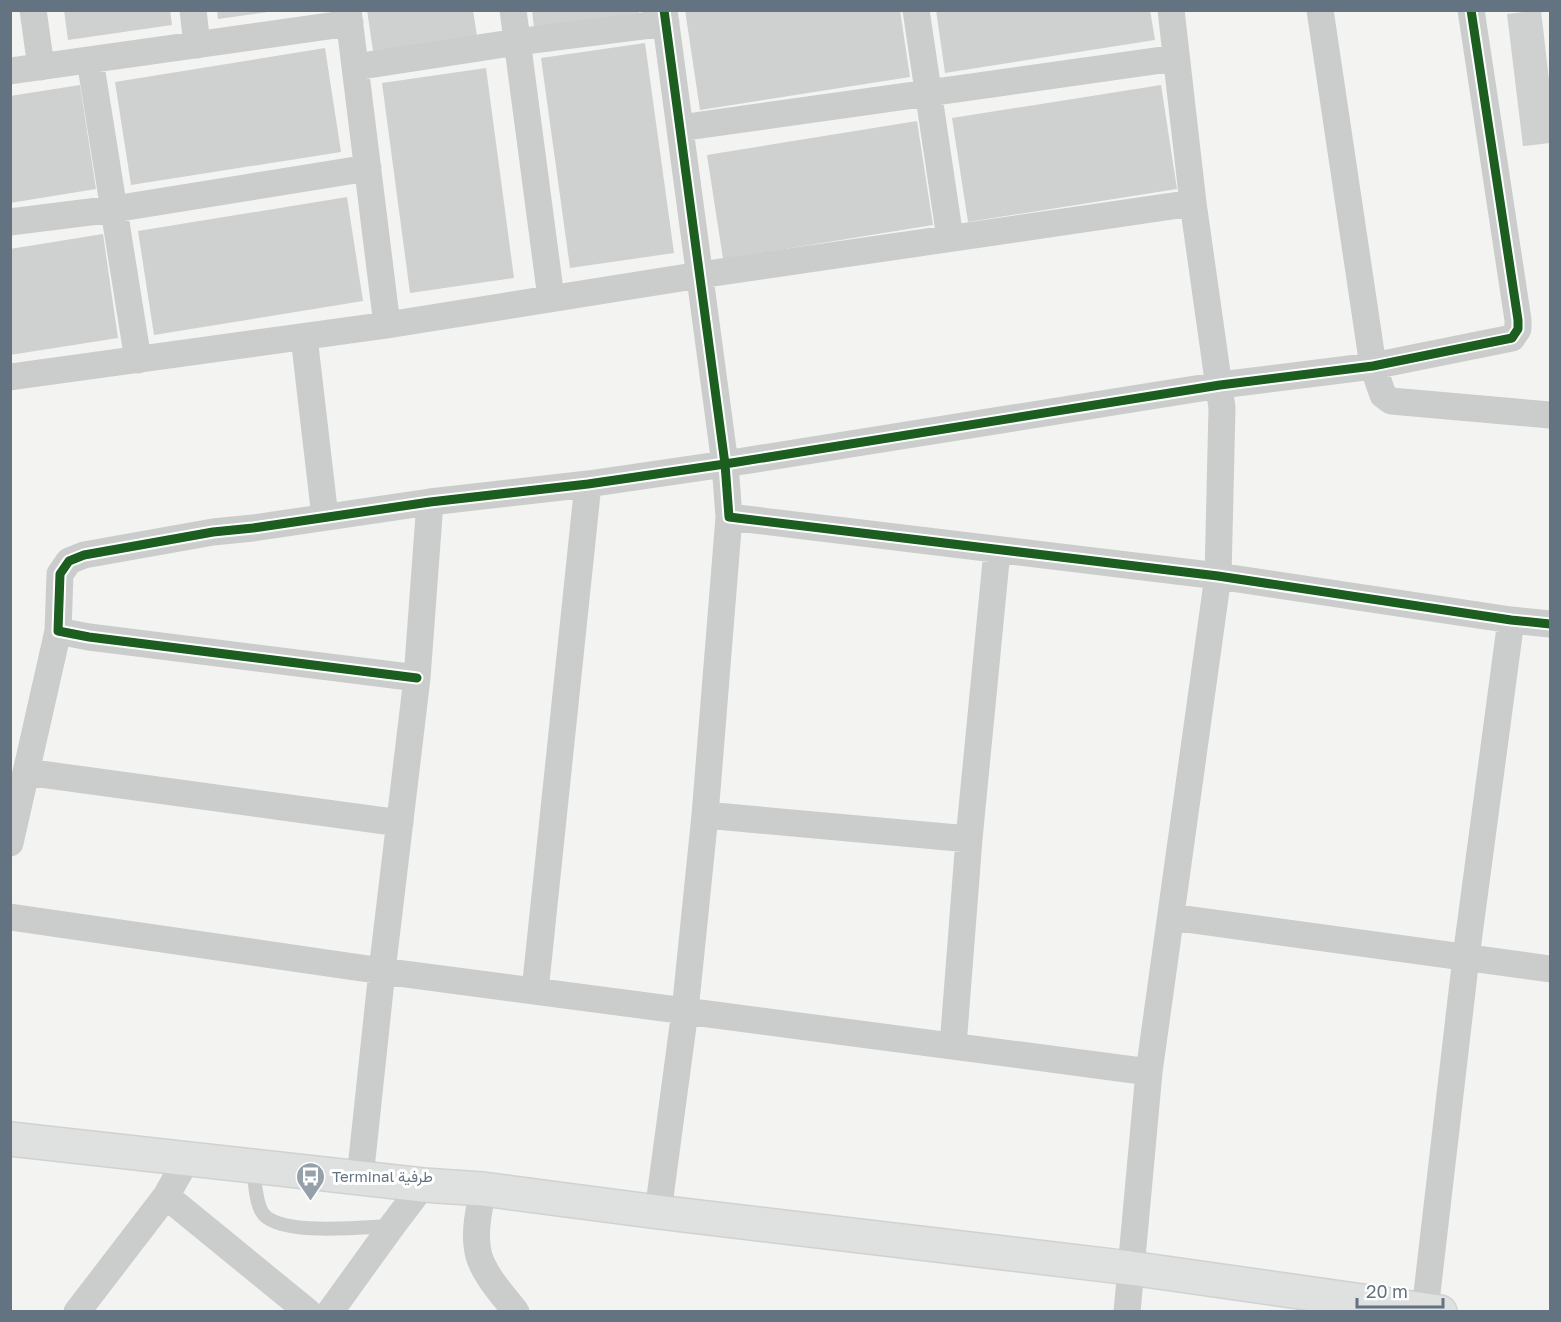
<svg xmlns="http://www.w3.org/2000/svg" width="1561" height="1322" viewBox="0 0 1561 1322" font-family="'Golos Text',Vazirmatn,sans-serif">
<rect width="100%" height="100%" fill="#f3f4f1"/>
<path fill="#cfd0d0" d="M64,10H170L172,25L68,40Z
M217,10H268V12L218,19Z
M367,10H473L477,36L373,51Z
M532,10H638L639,13L534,28Z
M685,10H900L910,77L700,110Z
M936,10H1150L1155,40L945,73Z
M1541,10L1550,89V143L1523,146L1507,14Z
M645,43L674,253L570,268L541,58Z
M325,48L341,152L131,185L115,82Z
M486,68L514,278L410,293L382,83Z
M80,85L96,189L10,203V96Z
M1161,85L1177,189L968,222L952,118Z
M917,121L933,225L723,259L707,155Z
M347,197L363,301L154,335L138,231Z
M103,234L118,338L10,355V249Z"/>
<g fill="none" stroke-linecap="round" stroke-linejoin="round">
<defs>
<path id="secondary" d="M10,1139L423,1185L483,1189L658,1212L1130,1268L1440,1312"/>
</defs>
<use href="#secondary" stroke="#d0d2d1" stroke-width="36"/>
<path stroke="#cbcdcd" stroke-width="14" d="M253,1166C255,1180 255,1200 262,1212C276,1237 365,1227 391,1226"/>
<path stroke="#cbcdcd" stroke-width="27" d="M33,10L41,67
M193,10L197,45
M348,10L387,325
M513,10L551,298
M664,10L725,464L729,517L1218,576L1511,620L1550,624
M916,10L950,238
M1320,10L1373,366L1383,395L1391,401L1550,415
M90,60L138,360
M355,67L517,42L666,23
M10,71L350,23
M680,128L1176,58
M10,222L114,209L368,168
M304,337L325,517
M10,377L387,325L700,275L1193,203
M417,678L89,637L58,631L60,574L69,561L84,555L213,532L253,528L430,502L588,484L725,464L1220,385L1373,366L1512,338L1518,329V320L1471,10
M26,772L400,823
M705,815L969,839
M10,843L58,631
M10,917L382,971L1149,1072
M1171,917L1550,969
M535,991L588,484
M953,1046L969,839L997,551
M360,1178L382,971L417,678L430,502
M483,1189C479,1210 473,1235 479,1256C485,1276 503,1295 516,1312
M166,1196L308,1312
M658,1212L685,1011L705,815L729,517
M1425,1310L1466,957L1511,620
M77,1312L166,1196L187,1159
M330,1312L392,1226L423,1185
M1127,1312L1149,1072L1218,576L1222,408L1193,203L1171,10"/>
<use href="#secondary" stroke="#dfe0e0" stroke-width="33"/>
<defs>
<path id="cycleway" d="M664,10L725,464L729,517L1218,576L1511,620L1550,624
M417,678L89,637L58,631L60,574L69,561L84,555L213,532L253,528L430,502L588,484L725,464L1220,385L1373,366L1512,338L1518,329V320L1471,10"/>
</defs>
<use href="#cycleway" stroke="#fff" stroke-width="13"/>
<use href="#cycleway" stroke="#1b5e20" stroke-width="9"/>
</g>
<defs>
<symbol id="bus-pin" viewBox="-11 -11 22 30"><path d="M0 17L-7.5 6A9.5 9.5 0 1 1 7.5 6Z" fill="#95a0a9" stroke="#fff"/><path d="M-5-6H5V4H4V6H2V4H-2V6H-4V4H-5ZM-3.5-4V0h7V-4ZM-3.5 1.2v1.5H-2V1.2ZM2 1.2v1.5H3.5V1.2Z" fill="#fff"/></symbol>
</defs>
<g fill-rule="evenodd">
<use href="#bus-pin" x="294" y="1160" width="33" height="45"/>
</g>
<g text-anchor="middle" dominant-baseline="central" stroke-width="6" stroke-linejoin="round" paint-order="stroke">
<g font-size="15" fill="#637382" stroke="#fff" text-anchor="start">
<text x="332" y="1176">Terminal طرفية</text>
</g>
</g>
<rect width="1561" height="1322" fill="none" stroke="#637382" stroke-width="24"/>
<path d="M1357 1298v9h86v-9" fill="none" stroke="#637382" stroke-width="3"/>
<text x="1366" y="1298" font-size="18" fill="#637382" stroke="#ffffff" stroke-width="4.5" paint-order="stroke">20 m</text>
</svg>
